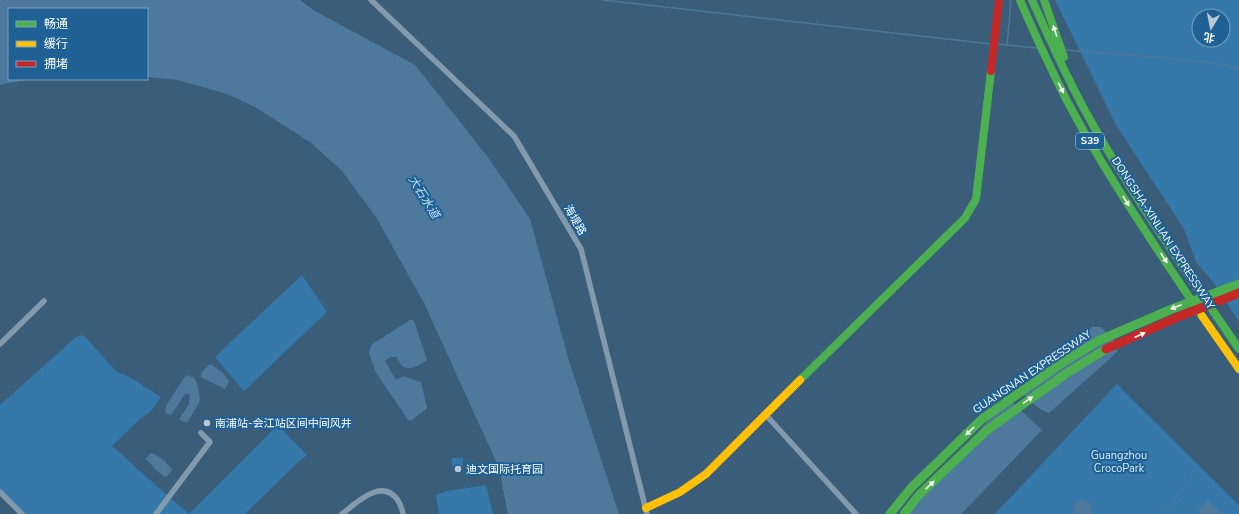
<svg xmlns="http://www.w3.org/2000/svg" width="1239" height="514" viewBox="0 0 1239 514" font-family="'Nunito Sans','Noto Sans SC',sans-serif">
<rect width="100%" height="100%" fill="#3a5e79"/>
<path fill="#3578aa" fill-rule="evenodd" d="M1055,0H1239V322L1215,285L1196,262L1184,229L1116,125ZM1199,16H1223V40H1199Z
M302,275L327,312L244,391L215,357Z
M83,335L117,372L126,375L161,397L151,411L140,419L112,446L169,497L189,514L278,425L307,455L297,463L245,514H20L0,493V405L76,337Z
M1117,384L1239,505V514H995Z
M452,458H463V465L452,466Z
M486,485L493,514H439L436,495L448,491Z"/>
<path fill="#4d799c" d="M0,0H300L315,11L415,65L487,156L530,219L569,361L619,514H508L499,468L424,303L376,217L342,171L310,142L255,107L227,94L178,80L147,77V9H9V79H30L0,85Z
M410,320H413L415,324L427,360C422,364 410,371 404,367C401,366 399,360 396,357H390L385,361L396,380L403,376L421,382L427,408L412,420L409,421L376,373L369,353L371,345Z
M1092,327H1101L1114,340L1119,348L1115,354L1049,413C1039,409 1031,403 1024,395C1046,369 1067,349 1092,327Z
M210,364L212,365L222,372L229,381L228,384L225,389L201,377V373Z
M186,375L194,378L197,383L200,399L199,403L187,423L180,420V418L189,404L190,394H185L171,415L167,414L165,411L167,404Z
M1011,401L1042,430L961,514H905L914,505L990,418Z
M150,453C156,453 169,464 172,470L166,477L158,472L146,459Z
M1082,499L1089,503L1094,514H1073L1075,512L1073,506L1076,501Z
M1208,500L1223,514H1201L1197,511Z"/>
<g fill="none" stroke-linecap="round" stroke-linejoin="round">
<path stroke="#4d799c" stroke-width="1.5" d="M603,0L991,44
M997,44L1037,48
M1007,46L1011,0
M1066,50L1177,59L1225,65L1239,69
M1164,514L1192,477"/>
<path stroke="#829aac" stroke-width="5.5" d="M371,0L514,136L581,249L647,514
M0,344L44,301
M765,414L856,514
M0,492L22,514
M156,514L210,442L201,433
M342,514C356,503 381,478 397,499C400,503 402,509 403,514"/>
<path stroke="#4caf50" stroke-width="8" d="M1020,0C1034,33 1049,65 1065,97C1105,173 1154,245 1202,316
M1032,0C1051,43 1070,85 1093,125C1137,203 1189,275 1239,349
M1044,0L1064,57
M800,380L965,218L976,199L991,71"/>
<path stroke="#ffc107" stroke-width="8" d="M1202,316L1239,369
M646,508L680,492L706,474L800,380"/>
<path stroke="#c62828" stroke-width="8" d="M991,71L999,0"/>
<path stroke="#4caf50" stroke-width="9" d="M890,514L911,488L982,419L1062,363L1098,341L1172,309L1239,284
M904,514L919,495L987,430L1067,373L1106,349"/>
<path stroke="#c62828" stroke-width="9" d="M1106,349L1178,317L1239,293"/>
</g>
<defs><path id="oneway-solid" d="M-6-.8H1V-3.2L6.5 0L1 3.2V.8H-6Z"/></defs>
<g fill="#f6fbf6">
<use href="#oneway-solid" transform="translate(1055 31) rotate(-109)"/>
<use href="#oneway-solid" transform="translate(1061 88) rotate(63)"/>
<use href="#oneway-solid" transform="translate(1126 201) rotate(58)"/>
<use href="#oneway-solid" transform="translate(1164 258) rotate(56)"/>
<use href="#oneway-solid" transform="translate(1176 307) rotate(159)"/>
<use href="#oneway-solid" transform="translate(1140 335) rotate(-24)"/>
<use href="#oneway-solid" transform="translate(1028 400) rotate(-35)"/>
<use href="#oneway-solid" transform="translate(970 431) rotate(136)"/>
<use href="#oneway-solid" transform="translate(930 485) rotate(-44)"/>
</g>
<g fill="#bac7d0" stroke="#1f6194" stroke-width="1.5">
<circle cx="207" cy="423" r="4"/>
<circle cx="458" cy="469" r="4"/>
</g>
<g text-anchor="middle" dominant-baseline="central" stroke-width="4" stroke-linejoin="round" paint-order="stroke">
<rect fill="#1f6194" stroke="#bcd0df" stroke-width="1" x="1076" y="133" width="28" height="16" rx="3"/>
<g font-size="10" font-weight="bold" fill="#fff">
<text x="1090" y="141">S39</text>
</g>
<g font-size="11" fill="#fff" stroke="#1f6194">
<text transform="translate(575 220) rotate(60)">海堤路</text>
<text transform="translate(1163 233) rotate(57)">DONGSHA-XINLIAN EXPRESSWAY</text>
<text transform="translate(1032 372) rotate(-34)">GUANGNAN EXPRESSWAY</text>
</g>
<g font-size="11" fill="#fff" stroke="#1f6194" text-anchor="start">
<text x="215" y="423">南浦站-会江站区间中间风井</text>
<text x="466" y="469">迪文国际托育园</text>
</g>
<g font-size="11" fill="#d8ecfa" stroke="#1f6194">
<text x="1119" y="455">Guangzhou<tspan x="1119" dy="13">CrocoPark</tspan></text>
</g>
<g font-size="12" font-style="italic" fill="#bfdef5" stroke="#1f6194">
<text transform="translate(424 197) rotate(58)">大石水道</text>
</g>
</g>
<rect x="8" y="8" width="140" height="72" fill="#1f6194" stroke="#79a0bf"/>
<rect x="16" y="21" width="20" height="6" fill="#4caf50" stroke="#79a0bf"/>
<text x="44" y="28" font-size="12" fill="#ffffff">畅通</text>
<rect x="16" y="41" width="20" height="6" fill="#ffc107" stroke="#79a0bf"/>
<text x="44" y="48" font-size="12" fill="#ffffff">缓行</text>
<rect x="16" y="61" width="20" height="6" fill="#c62828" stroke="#79a0bf"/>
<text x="44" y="68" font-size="12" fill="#ffffff">拥堵</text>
<g transform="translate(1211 28) rotate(190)"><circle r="19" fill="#1f6194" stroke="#79a0bf"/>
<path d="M0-3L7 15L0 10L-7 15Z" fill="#bac7d0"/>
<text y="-6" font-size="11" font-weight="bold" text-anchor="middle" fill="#ffffff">北</text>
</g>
</svg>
